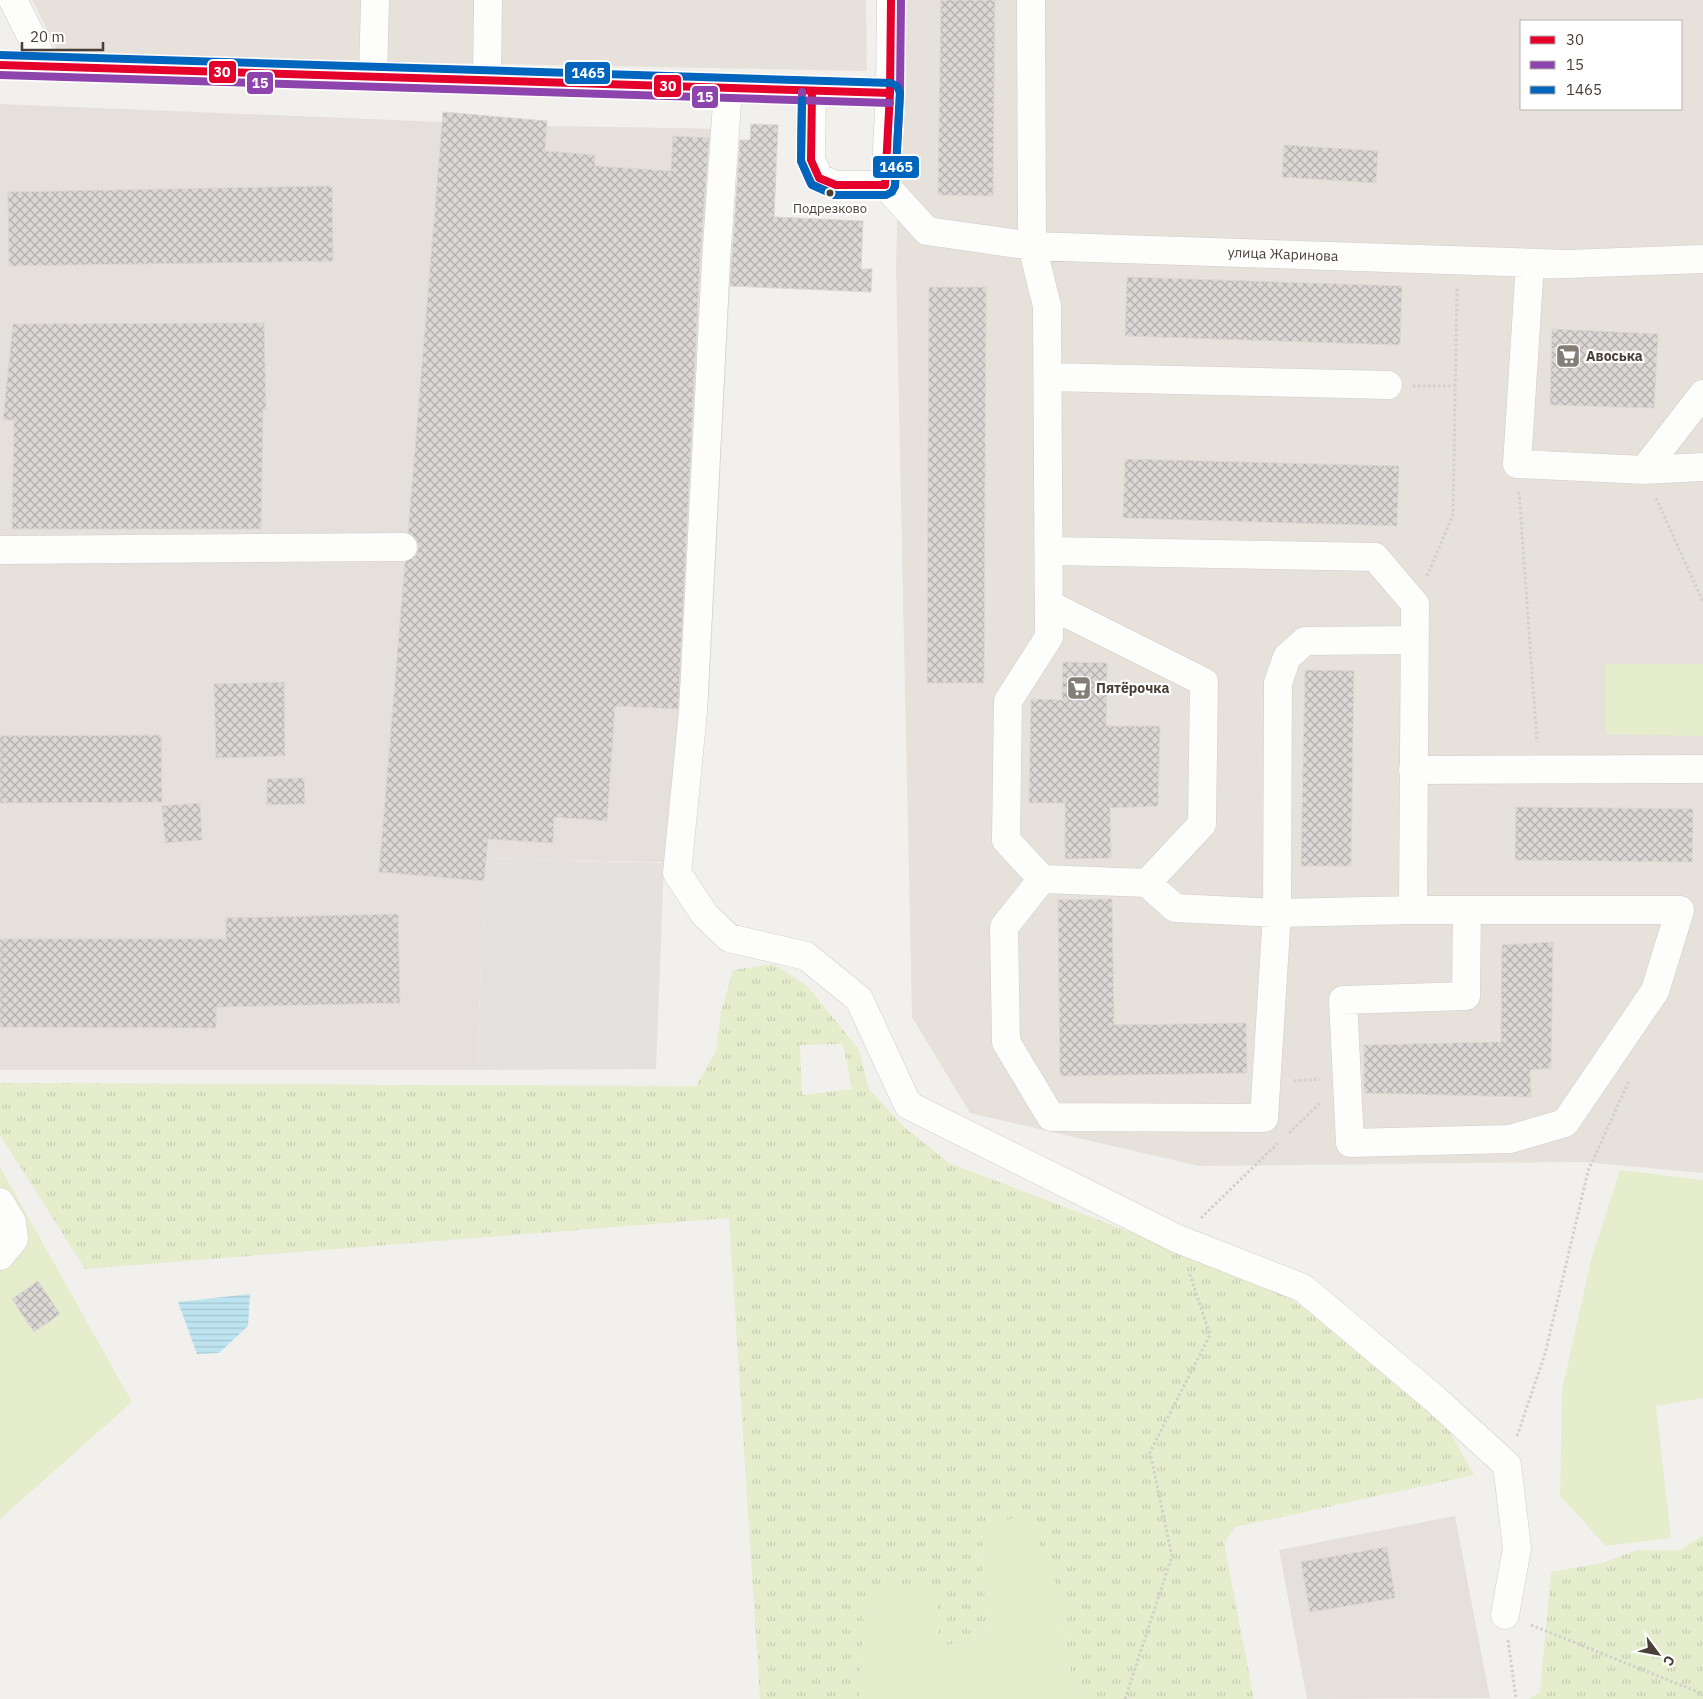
<svg xmlns="http://www.w3.org/2000/svg" width="1703" height="1699" viewBox="0 0 1703 1699" font-family="'IBM Plex Sans',sans-serif">
<defs>
<pattern id="grass-tufts" width="24" height="20" patternUnits="userSpaceOnUse" patternTransform="scale(1.25)"><rect width="24" height="20" fill="#e5edcd"/><path d="M3 7l-1-3M5 7V3M7 7l1-3M15 17l-1-3M17 17v-4M19 17l1-3" fill="none" stroke="#c6ccb1"/></pattern>
<pattern id="water-rules" width="6" height="5" patternUnits="userSpaceOnUse" patternTransform="scale(1.25)"><rect width="6" height="5" fill="#bde4f0"/><path d="M0 2.5h6" fill="none" stroke="#a4c5cf"/></pattern>
<pattern id="building-cross-hatch" width="8" height="8" patternUnits="userSpaceOnUse" patternTransform="scale(1.25)"><rect width="8" height="8" fill="#dad7d4"/><path d="M0 0l8 8M0 8l8-8" fill="none" stroke="#b3b0ad"/></pattern>
</defs>
<rect width="100%" height="100%" fill="#f2f0ed"/>
<path fill="#e6e1da" fill-rule="evenodd" d="M32,0H866L867,71L60,56Z
M903,0H1703V1173L1584,1162L1199,1166L970,1113L912,1017L896,269ZM1522,21H1682V109H1522Z"/>
<path fill="#e5e0dc" d="M0,104L542,126L738,129L709,693L688,863L488,858L484,881L477,1070H0Z
M1455,1516L1490,1698L1307,1699L1279,1550Z"/>
<path fill="url(#grass-tufts)" fill-rule="evenodd" d="M774,964L808,987L859,1050L869,1089L903,1126L949,1163L1275,1287L1376,1361L1444,1422L1474,1475L1235,1527L1224,1543L1254,1699H1076L1054,1575L981,1527L987,1637L938,1647L866,1588L859,1699H760L729,1218L85,1269L0,1135V1083L696,1086L716,1051L721,1012L733,970ZM843,1044L852,1089L802,1095L800,1045Z
M1703,1535V1699H1528L1540,1692L1551,1572L1602,1563L1637,1550H1680Z"/>
<path fill="#e5edcd" d="M1605,664H1703V736L1605,734Z
M0,1167L132,1402L0,1519Z
M1620,1170L1703,1180V1398L1656,1406L1671,1538L1606,1546L1560,1496L1562,1390L1591,1260Z
M1024,1515L1054,1574L1076,1699H859L866,1588L937,1590L939,1647L987,1637L981,1527Z"/>
<path fill="#e4e1de" d="M488,858L664,863L656,1069L477,1070L484,881Z"/>
<path fill="url(#water-rules)" d="M250,1294L248,1326L219,1353L197,1354L178,1302Z"/>
<path fill="url(#building-cross-hatch)" stroke="#dbd7d2" d="M941,0H995L993,196L938,195Z
M443,112L547,121L545,151L595,155V166L671,171L673,136L709,138L700,259L678,709L615,706L607,821L554,817L553,843L488,839L484,881L379,872L405,562L416,555L419,547L416,539L408,533Z
M751,124L778,125L774,217L863,221L861,269H872L871,292L730,286L740,140H750Z
M1284,145L1378,151L1376,183L1282,177Z
M332,186L333,261L9,266L8,192Z
M1127,277L1402,286L1400,345L1125,336Z
M929,287H986L984,683H927Z
M264,323L266,409H263L261,529H12L14,420H3L13,324Z
M1552,329L1658,334L1654,408L1550,405Z
M1125,459L1399,466L1397,526L1123,518Z
M1063,662L1107,663L1106,726H1160L1158,806L1110,808L1111,858L1065,859V803H1029L1031,699L1062,700Z
M1305,670L1354,671L1351,866H1301Z
M284,682L285,756L216,758L214,684Z
M161,735L162,802L0,803V736Z
M304,778L305,804L267,805V779Z
M200,803L202,840L165,843L162,806Z
M1516,807L1693,809L1692,862L1515,860Z
M1112,899L1114,1025L1246,1023L1247,1073L1060,1076L1058,900Z
M398,914L400,1003L216,1007V1028L0,1027V939H226V918Z
M1553,942L1551,1068L1530,1070L1531,1097L1364,1093V1045L1501,1042L1502,945Z
M38,1281L60,1314L34,1332L12,1299Z
M1387,1547L1395,1598L1310,1612L1301,1562Z"/>
<g fill="none" stroke-linecap="round" stroke-linejoin="round">
<defs>
<path id="minor" d="M13,0L46,66
M1031,0L1032,246L1047,306L1049,637L1008,701L1006,840L1042,879L1004,927L1006,1042L1051,1117L1264,1118L1277,913L1278,683L1287,657L1305,641L1414,640
M0,65L890,93
M373,77L375,0
M487,81L488,0
M728,89L716,260L693,712L677,873L705,915L729,938L806,956L859,999L908,1105L1178,1239L1303,1288L1435,1399L1507,1465L1517,1548L1505,1615
M812,92L811,160L819,178L836,185H885
M885,185L927,231L1032,246L1567,264L1703,259
M885,185L890,93L891,0
M1530,263L1517,464L1644,470
M1049,377L1388,385
M1703,394L1644,470L1703,467
M0,550L403,547
M1050,605L1204,682L1202,824L1147,883
M1413,770L1703,769
M1042,879L1147,883L1175,908L1277,913L1413,910L1415,604L1375,557L1050,551
M1413,910H1680L1655,991L1565,1123L1510,1139L1350,1143L1343,1000L1466,996L1467,910
M0,1202L12,1222L14,1239L0,1256"/>
</defs>
<use href="#minor" stroke="#d0cdca" stroke-width="29"/>
<path stroke="#d2d0cb" stroke-width="3" stroke-dasharray="2.5 2.5" stroke-linecap="butt" d="M1413,386H1455
M1519,492L1537,742
M1656,498L1703,602
M1427,576L1453,515L1457,288
M1294,1081L1320,1079
M1289,1133L1321,1102
M1201,1218L1279,1142
M1517,1436L1545,1354L1588,1171L1629,1081
M1531,1625L1703,1694
M1508,1640L1516,1699
M1125,1699L1172,1556L1150,1452L1210,1335L1189,1272"/>
<use href="#minor" stroke="#fdfdfc" stroke-width="28"/>
<defs>
<path id="bus-1" d="M0,65L890,93
M812,92L811,160L819,178L836,185H885
M885,185L890,93L891,0"/>
<path id="bus-2" d="M0,75L890,103
M802,92L801,161L811,184L835,195H885
M895,186L900,93L901,0"/>
<path id="bus-3" d="M0,55L891,83L897,86L900,93L895,186L892,192L886,195H835L812,185L801,161L802,100"/>
</defs>
<use href="#bus-1" stroke="#fff" stroke-width="11"/>
<use href="#bus-2" stroke="#fff" stroke-width="11"/>
<use href="#bus-3" stroke="#fff" stroke-width="11"/>
<use href="#bus-1" stroke="#e4002b" stroke-width="8"/>
<use href="#bus-2" stroke="#8e44ad" stroke-width="8"/>
<use href="#bus-3" stroke="#0065bd" stroke-width="8"/>
</g>
<defs>
<symbol id="supermarket-square" viewBox="-11 -11 22 22"><rect x="-9" y="-9" width="18" height="18" rx="4" fill="#857e77" stroke="#fff"/><path d="M-6-5.5h2.5l.6 2H6L4.5 2H-2.5L-4.4-4H-6ZM-1.5 3.2a1.3 1.3 0 1 0 .1 0ZM3 3.2a1.3 1.3 0 1 0 .1 0Z" fill="#fff"/></symbol>
</defs>
<g fill-rule="evenodd">
<use href="#supermarket-square" x="1554" y="342" width="28" height="28"/>
<use href="#supermarket-square" x="1065" y="674" width="28" height="28"/>
</g>
<circle fill="#4a4038" stroke="#fff" stroke-width="2" cx="830" cy="193" r="4.5"/>
<g text-anchor="middle" dominant-baseline="central" stroke-width="4.5" stroke-linejoin="round" paint-order="stroke">
<g font-size="13" fill="#4a4038" stroke="#fff">
<text x="830" y="208">Подрезково</text>
</g>
<g font-size="14" fill="#4a4038" stroke="#fff">
<text transform="translate(1283 254) rotate(2)">улица Жаринова</text>
</g>
<g font-size="14" font-weight="bold" fill="#4a4038" stroke="#fff" text-anchor="start">
<text x="1586" y="356">Авоська</text>
<text x="1096" y="688">Пятёрочка</text>
</g>
</g>
<g stroke="#fff" stroke-width="2">
<rect x="208" y="60" width="29" height="24" rx="5" fill="#e4002b"/>
<rect x="564" y="61" width="47" height="24" rx="5" fill="#0065bd"/>
<rect x="246" y="71" width="28" height="24" rx="5" fill="#8e44ad"/>
<rect x="653" y="74" width="29" height="24" rx="5" fill="#e4002b"/>
<rect x="691" y="85" width="28" height="24" rx="5" fill="#8e44ad"/>
<rect x="872" y="155" width="48" height="24" rx="5" fill="#0065bd"/>
</g>
<g font-size="14" text-anchor="middle" font-weight="bold" fill="#fff">
<text x="222" y="77">30</text>
<text x="588" y="78">1465</text>
<text x="260" y="88">15</text>
<text x="668" y="91">30</text>
<text x="705" y="102">15</text>
<text x="896" y="172">1465</text>
</g>
<rect x="1520" y="20" width="162" height="90" fill="#ffffff" stroke="#b7b3af"/>
<rect x="1530" y="36" width="25" height="8" fill="#e4002b" stroke="#b7b3af"/>
<text x="1566" y="45" font-size="15" fill="#4a4038">30</text>
<rect x="1530" y="61" width="25" height="8" fill="#8e44ad" stroke="#b7b3af"/>
<text x="1566" y="70" font-size="15" fill="#4a4038">15</text>
<rect x="1530" y="86" width="25" height="8" fill="#0065bd" stroke="#b7b3af"/>
<text x="1566" y="95" font-size="15" fill="#4a4038">1465</text>
<g transform="translate(1658 1654) rotate(122)" stroke="#ffffff" stroke-width="4" paint-order="stroke">
<path d="M0-4L9 19L0 12L-9 19Z" fill="#4a4038"/>
<text y="-8" font-size="14" font-weight="bold" text-anchor="middle" fill="#4a4038">С</text>
</g>
<path d="M22 42v8h81v-8" fill="none" stroke="#4a4038" stroke-width="2.5"/>
<text x="30" y="42" font-size="15" fill="#4a4038" stroke="#ffffff" stroke-width="4" paint-order="stroke">20 m</text>
</svg>
